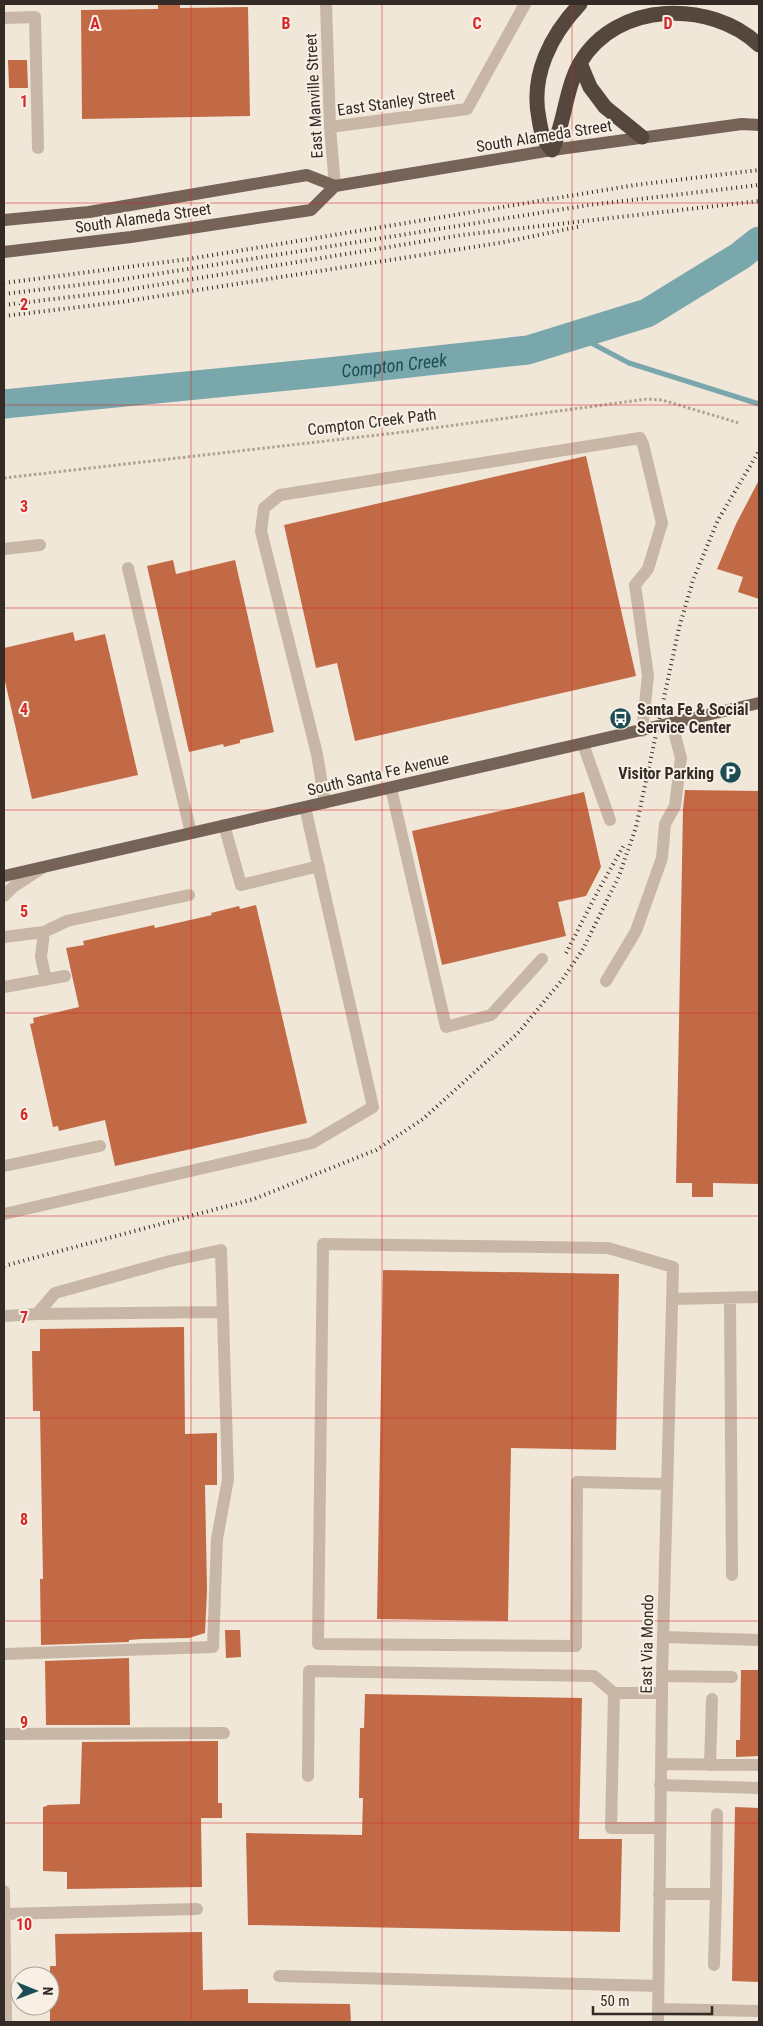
<svg xmlns="http://www.w3.org/2000/svg" width="763" height="2026" viewBox="0 0 763 2026" font-family="'Roboto Condensed',sans-serif">
<rect width="100%" height="100%" fill="#f0e7d9"/>
<g fill="none" stroke-linecap="round" stroke-linejoin="round">
<path stroke="#79a7ac" stroke-width="5" d="M576,335L629,363L759,404"/>
<path stroke="#79a7ac" stroke-width="29" id="s1" d="M4,404L328,372L528,350L647,313L740,256L759,241"/>
</g>
<path fill="#c26a45" d="M158,4H180V8L248,7L250,116L82,119L81,10L158,9Z
M8,60H27L28,88H9Z
M586,456L636,676L355,741L337,663L316,668L284,525Z
M759,480V599L738,592L743,577L717,569L736,524Z
M173,560L176,574L235,560L274,732L240,740V743L224,747L223,744L189,752L147,566Z
M73,632L75,641L105,634L138,775L32,799L4,677V648Z
M685,790L759,791V1184L713,1183V1197H692V1183H676L683,809Z
M584,792L601,867L586,896L558,902L566,936L442,965L412,831Z
M256,905L307,1123L115,1166L105,1120L59,1131L58,1126L53,1127L30,1024L34,1023L33,1018L79,1007L66,948L84,945L83,941L154,925L155,928L212,915L211,913L239,906L240,909Z
M383,1270L619,1274L616,1450L511,1448L508,1621L377,1619Z
M184,1327L185,1434L217,1433V1485H205L207,1591L205,1633L189,1638L142,1639L129,1640V1642L41,1645L40,1579H43L40,1411H33L32,1351H40V1329Z
M225,1630H240L241,1657L226,1658Z
M129,1658L130,1725H46L45,1661Z
M741,1670H759V1756L736,1757V1740H740Z
M365,1694L582,1698L579,1839H622L620,1932L248,1925L246,1833L362,1835L363,1798H359L360,1728H364Z
M218,1741V1803H222V1818H201L202,1887L67,1889V1872L43,1871V1807L47,1806V1805L80,1804L82,1742Z
M735,1807L759,1808V1982L732,1981Z
M202,1932L203,1990L248,1989V2003L350,2004L351,2022H50V1966H56L55,1934Z"/>
<g fill="none" stroke-linecap="round" stroke-linejoin="round">
<path stroke="#b3a190" stroke-width="3" stroke-dasharray="2.5 2.5" stroke-linecap="butt" d="M4,478L404,432L647,399L662,400L739,423"/>
<path stroke="#c8b7a6" stroke-width="12" d="M326,4L330,127L335,186
M4,18L35,17L38,148
M330,127L467,109L525,4
M4,549L40,545
M128,568L191,833
M583,744L610,820
M391,788L446,1027L491,1015L542,959
M325,803L317,754L261,531L264,508L280,495L640,438L643,444L662,523L648,569L635,585L648,676L642,731
M224,825L241,885L319,866
M4,896L13,887L42,868
M4,937L44,932
M46,980L41,957L44,932L67,921L189,895
M606,981L636,931L662,858L665,824L675,806L681,758L672,724
M4,987L65,976
M4,1166L100,1146
M4,1214L312,1143L373,1107L305,807
M730,1298L732,1575
M672,1299L759,1297
M37,1314L223,1312
M4,1316L37,1314L55,1293L170,1261L221,1250L228,1479L217,1539L213,1647L4,1654
M663,1637L759,1640
M662,1676L732,1677
M4,1734L224,1733
M661,1764L759,1765
M710,1765L712,1699
M308,1776L309,1671L594,1676L614,1693
M660,1785L759,1788
M660,1828H611L614,1693H662
M4,1891L6,2022
M659,1894H716L717,1814
M4,1914L197,1909
M714,1965L716,1894
M279,1976L658,1986
M658,2009L759,2011
M658,2022L662,1693V1676L673,1267L608,1248L323,1244L318,1644L576,1646L577,1482L667,1484"/>
<path stroke="#756358" stroke-width="12" d="M4,220L89,212L307,175L335,186L552,150L742,124L759,125
M4,252L131,237L311,210L335,186
M4,876L759,703"/>
<path stroke="#55463e" stroke-width="15" d="M580,4C551,35 530,75 539,119C541,132 543,140 552,150C565,122 565,90 580,63C617,0 711,0 759,45
M580,63L590,87L605,107L642,137"/>
<path stroke="#342b26" stroke-width="4" stroke-dasharray="1 4" stroke-linecap="butt" d="M4,283L189,259L635,185L759,170
M4,294L119,280L589,205L759,185
M4,305L120,291L462,235L759,201
M4,316L121,302L505,242L582,226
M566,953L598,891L624,845
M4,1266L254,1199L376,1150L423,1119L518,1033L562,980L583,949L619,876L636,827L679,628L693,580L718,520L759,451"/>
</g>
<path fill="none" stroke="#d62828" stroke-width="1" stroke-opacity="0.55" d="M191,4V2022M382,4V2022M572,4V2022M4,203H759M4,405H759M4,608H759M4,810H759M4,1013H759M4,1216H759M4,1418H759M4,1621H759M4,1823H759"/>
<defs>
<symbol id="bus-disc" viewBox="-11 -11 22 22"><circle r="9.5" fill="#1d4d54" stroke="#f8f0e5"/><path d="M-5-6H5V4H4V6H2V4H-2V6H-4V4H-5ZM-3.5-4V0h7V-4ZM-3.5 1.2v1.5H-2V1.2ZM2 1.2v1.5H3.5V1.2Z" fill="#fff"/></symbol>
<symbol id="parking-disc" viewBox="-11 -11 22 22"><circle r="9.5" fill="#1d4d54" stroke="#f8f0e5"/><path d="M-3.5-5.5H1a3.5 3.5 0 0 1 0 7H-1V5.5H-3.5ZM-1-3.4V-.6H.8a1.4 1.4 0 0 0 0-2.8Z" fill="#fff"/></symbol>
</defs>
<g fill-rule="evenodd">
<use href="#bus-disc" x="608" y="706" width="25" height="25"/>
<use href="#parking-disc" x="718" y="760" width="25" height="25"/>
</g>
<g text-anchor="middle" dominant-baseline="central" stroke-width="4" stroke-linejoin="round" paint-order="stroke">
<g font-size="16" fill="#342b26" stroke="#f8f0e5">
<text transform="translate(314 96) rotate(-93)">East Manville Street</text>
<text transform="translate(396 102) rotate(-8)">East Stanley Street</text>
<text transform="translate(544 136) rotate(-9)">South Alameda Street</text>
<text transform="translate(143 218) rotate(-8)">South Alameda Street</text>
<text transform="translate(372 422) rotate(-7)">Compton Creek Path</text>
<text transform="translate(378 774) rotate(-13)">South Santa Fe Avenue</text>
<text transform="translate(647 1644) rotate(-89)">East Via Mondo</text>
</g>
<g font-size="16" font-weight="bold" fill="#342b26" stroke="#f8f0e5" text-anchor="start">
<text x="637" y="709">Santa Fe &amp; Social<tspan x="637" dy="18">Service Center</tspan></text>
<text x="714" y="773" text-anchor="end">Visitor Parking</text>
</g>
<g font-size="18" font-style="italic" fill="#1d4d54" stroke="#f8f0e5">
<text stroke="none"><textPath href="#s1" startOffset="392">Compton Creek</textPath></text>
</g>
</g>
<g font-size="16" text-anchor="middle" font-weight="bold" fill="#d62828" stroke="#f8f0e5" stroke-width="4" stroke-linejoin="round" paint-order="stroke">
<text x="95" y="29">A</text>
<text x="286" y="29">B</text>
<text x="477" y="29">C</text>
<text x="668" y="29">D</text>
<text x="24" y="107">1</text>
<text x="24" y="310">2</text>
<text x="24" y="512">3</text>
<text x="24" y="715">4</text>
<text x="24" y="917">5</text>
<text x="24" y="1120">6</text>
<text x="24" y="1323">7</text>
<text x="24" y="1525">8</text>
<text x="24" y="1728">9</text>
<text x="24" y="1930">10</text>
</g>
<rect width="763" height="2026" fill="none" stroke="#342b26" stroke-width="10"/>
<g transform="translate(35 1991) rotate(91)"><circle r="24" fill="#f8f0e5" stroke="#aaa199"/>
<path d="M0-4L9 19L0 12L-9 19Z" fill="#1d4d54"/>
<text y="-8" font-size="14" font-weight="bold" text-anchor="middle" fill="#342b26">N</text>
</g>
<path d="M593 2006v8h119v-8" fill="none" stroke="#342b26" stroke-width="2.5"/>
<text x="600" y="2006" font-size="15" fill="#342b26" stroke="#f8f0e5" stroke-width="4" paint-order="stroke">50 m</text>
</svg>
